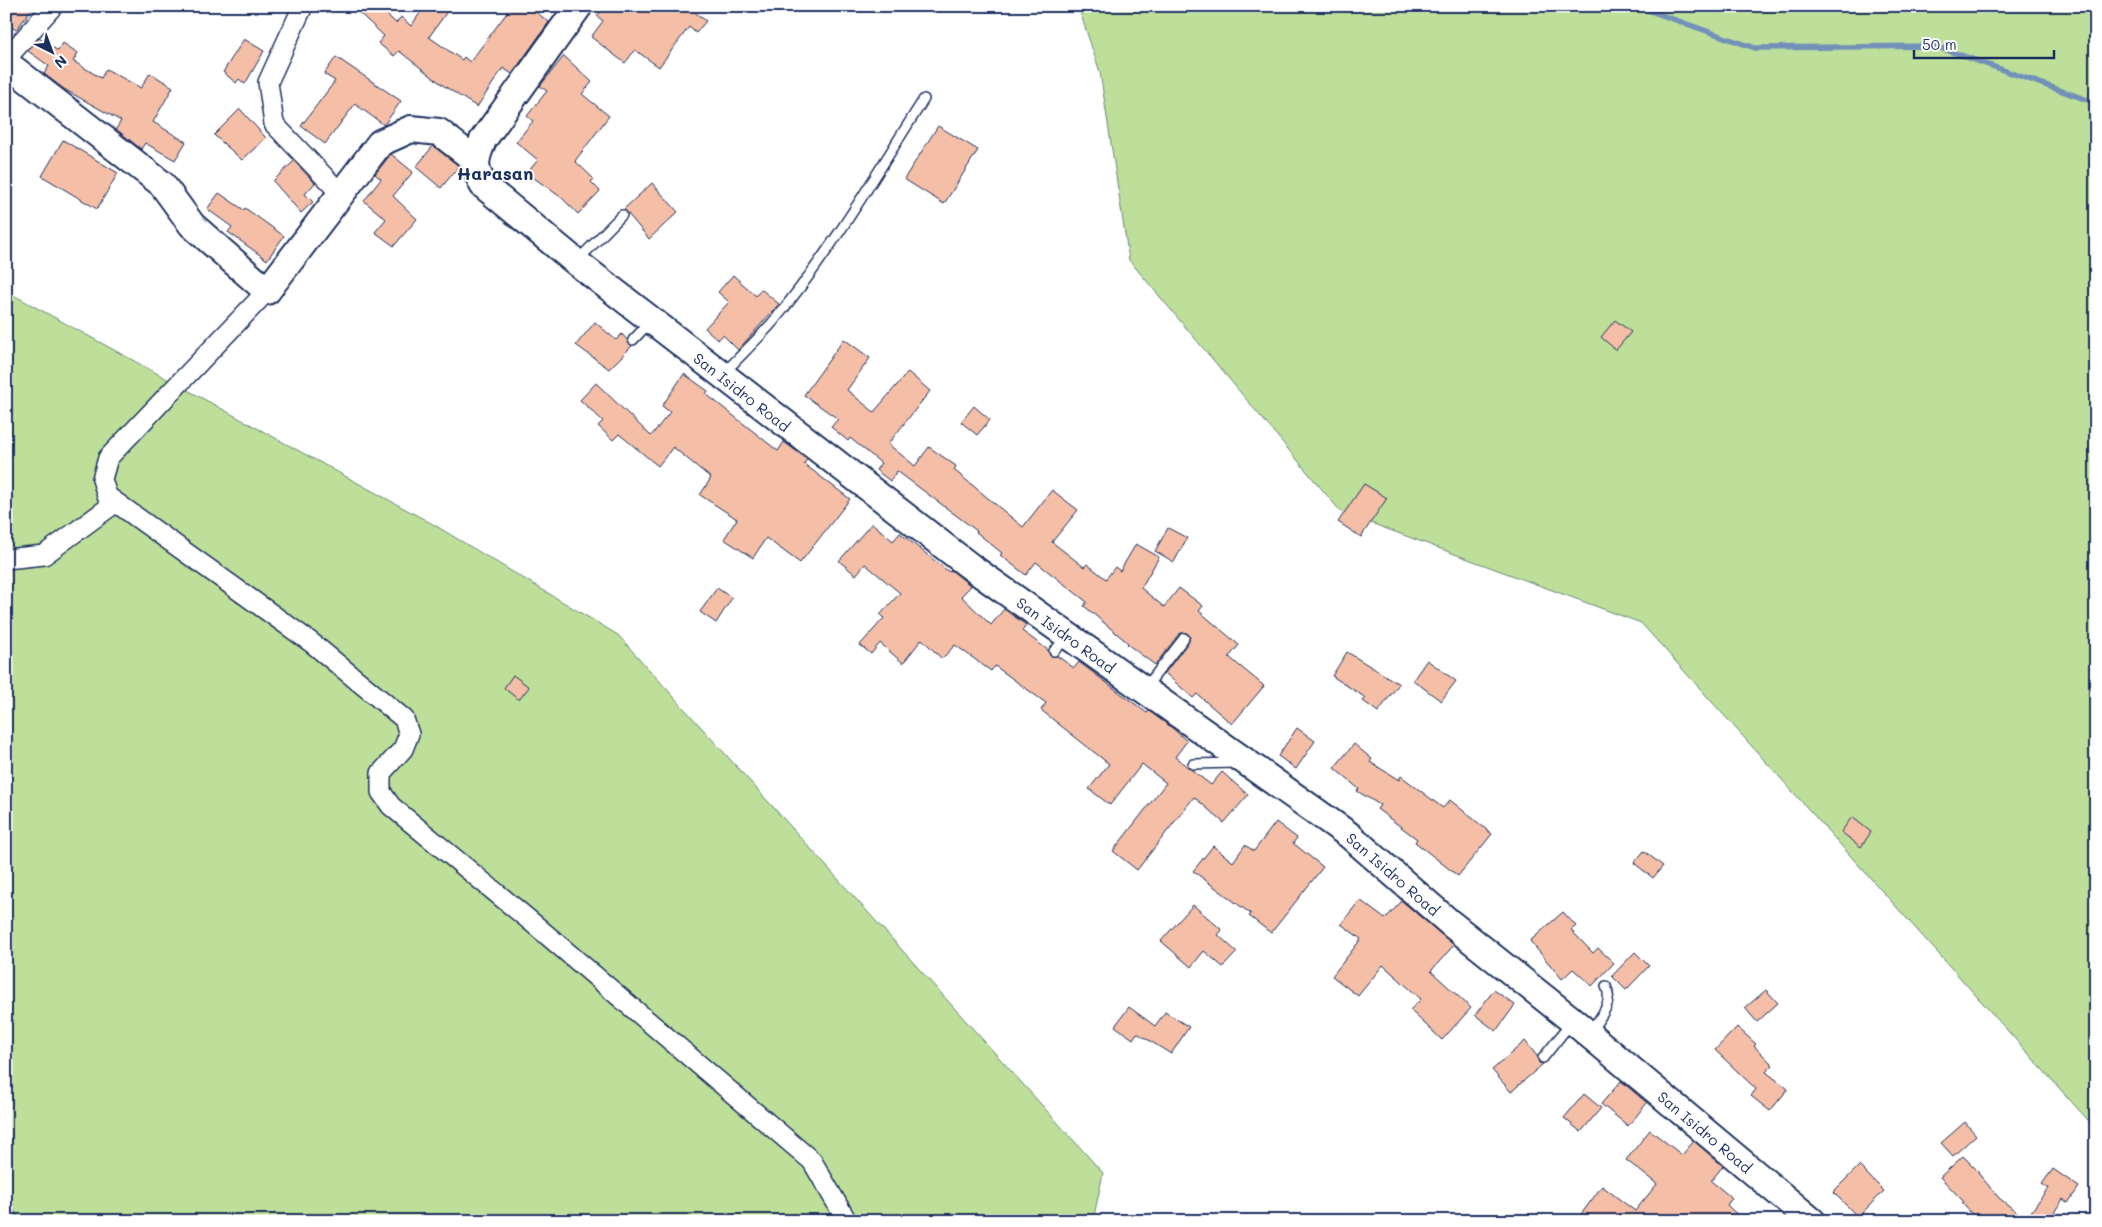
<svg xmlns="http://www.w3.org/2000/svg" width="2102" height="1227" viewBox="0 0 2102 1227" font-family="Mali,sans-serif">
<rect width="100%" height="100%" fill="#fff"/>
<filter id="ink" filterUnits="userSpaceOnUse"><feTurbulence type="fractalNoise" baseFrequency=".02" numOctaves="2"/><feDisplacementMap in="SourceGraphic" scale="10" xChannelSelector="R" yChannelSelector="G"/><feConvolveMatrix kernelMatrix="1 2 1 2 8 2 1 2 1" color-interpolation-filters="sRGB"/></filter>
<g filter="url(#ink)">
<path fill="#bddf99" stroke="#6c877c" d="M1078,6H2096V1129L1641,623L1341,512L1129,260L1100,72Z
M6,291L431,523L618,635L1103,1173L1093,1221H6Z"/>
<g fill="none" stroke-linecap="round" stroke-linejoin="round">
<path stroke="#7390b9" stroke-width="5.5" d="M1636,6L1755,48L1935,46L2096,103
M6,1203L19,1221"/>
</g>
<path fill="#f4bea7" stroke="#1b2f5e" d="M6,6H34L16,30L6,23Z
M352,6H377L396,23L401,17L411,26L425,6H451L429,37L462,60L464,57L470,62L512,6H528L549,22L512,74L503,68L477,107L444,86L399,51L394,56L378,43L384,36Z
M605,6H687L706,21L696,33L689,27L659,67L635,50L625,63L591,37L603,21L597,16Z
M39,38L58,51L63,43L78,53L73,61L101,78L106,69L141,88L150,73L173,87L153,122L186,142L175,160L145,143L141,149L116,129L121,121L64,89L44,74L49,66L28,51Z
M244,39L264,51L245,84L239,79L236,83L223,72Z
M564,56L592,82L582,94L609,116L575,161L594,179L591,182L600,191L578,214L562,198L527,173L538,160L516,142L533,121L527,116L547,91L540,86Z
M336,57L401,101L384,125L355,104L325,144L301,126L335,81L324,74Z
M240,109L266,138L242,160L214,135Z
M938,126L978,150L944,204L904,179Z
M63,140L118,173L97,209L42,176Z
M433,146L459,166L441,188L416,167Z
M391,154L413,172L393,196L417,219L394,246L375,232L386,219L364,201L381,179L375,174Z
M294,161L315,183L305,194L313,202L301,213L273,181Z
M652,183L678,212L649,239L624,209Z
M219,193L244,210L245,208L284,236L267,260L228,232L232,227L207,209Z
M733,275L756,296L761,289L779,304L738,350L723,335L718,340L705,328L729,302L718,292Z
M1615,320L1631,332L1616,350L1601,337Z
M595,322L616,340L622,334L632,346L609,369L576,345Z
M844,339L870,358L847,390L874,412L908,372L930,391L888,444L915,466L929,447L956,466L954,470L1023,527L1052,490L1078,510L1052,542L1084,567L1087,564L1106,579L1115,567L1120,571L1136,544L1159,557L1141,588L1164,607L1179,588L1203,606L1199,611L1239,645L1229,657L1264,686L1232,724L1197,694L1193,698L1165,673L1189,641L1190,636L1187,633L1179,634L1155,665L1127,644L1128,643L1084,606L1087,602L1036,562L1026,575L1000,555L1002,553L976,532L977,531L897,471L890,481L876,470L881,463L850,438L848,441L831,427L838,419L804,395Z
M684,374L708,391L706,394L778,451L784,442L807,459L804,464L850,499L800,563L766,538L753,558L724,539L737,519L700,495L711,478L673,447L658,466L619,434L613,440L598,426L603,421L580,400L596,383L651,436L670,412L662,406Z
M974,406L990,420L977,435L961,422Z
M1364,484L1387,498L1361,537L1338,522Z
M872,523L893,541L900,533L949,572L951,570L971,586L961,596L991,625L1004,609L1026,625L1022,631L1048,650L1050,656H1057L1074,668L1079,662L1147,713L1149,711L1171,727L1187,741L1175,757L1211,785L1222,772L1248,795L1224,823L1194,797L1137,870L1113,851L1166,783L1142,764L1110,805L1089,789L1109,764L1041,710L1046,703L995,666L991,671L955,645L942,659L922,639L903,663L880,643L871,654L860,645L884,618L880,615L900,593L865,564L856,575L839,561Z
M1168,528L1187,538L1174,562L1155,551Z
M717,588L732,598L716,623L700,612Z
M1347,652L1399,684L1378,712L1363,701L1366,698L1332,676Z
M1427,660L1456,681L1441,701L1413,680Z
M513,675L529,687L519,700L504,688Z
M1297,728L1315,741L1296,769L1278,756Z
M1354,744L1372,759L1370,762L1399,780L1401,776L1443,808L1450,800L1492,834L1458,876L1415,842L1417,839L1377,809L1380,805L1357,791L1359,789L1334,768Z
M1852,817L1871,832L1861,847L1841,832Z
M1276,822L1297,838L1293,843L1323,867L1271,933L1249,916L1251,914L1193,871L1213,846L1233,862L1245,845L1254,851Z
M1644,851L1663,866L1653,878L1634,863Z
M1360,900L1385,919L1402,901L1454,945L1431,971L1471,1008L1442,1040L1410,1010L1421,999L1383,965L1358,996L1332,976L1361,939L1341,924Z
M1193,905L1222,930L1218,935L1237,952L1223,967L1204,951L1191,967L1161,941Z
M1563,912L1576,926L1571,930L1593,953L1598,948L1614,963L1592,986L1573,969L1562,979L1530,941Z
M1635,952L1649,966L1626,990L1612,976Z
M1494,990L1515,1005L1496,1031L1475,1015Z
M1766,990L1778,1003L1757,1022L1745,1008Z
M1129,1007L1155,1026L1165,1012L1189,1027L1171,1054L1137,1033L1133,1039L1115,1026Z
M1737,1027L1756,1044L1754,1046L1773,1065L1766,1072L1788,1089L1770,1111L1751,1096L1756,1089L1715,1050Z
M1525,1041L1537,1056L1539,1063L1543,1064L1511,1092L1492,1070Z
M1621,1081L1647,1103L1628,1126L1601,1104Z
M1584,1094L1601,1108L1581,1132L1564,1118Z
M1965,1122L1976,1135L1953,1156L1941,1143Z
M1650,1130L1682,1155L1694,1141L1723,1166L1711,1181L1732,1198L1727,1205L1744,1221H1576L1602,1186L1635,1211L1657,1184L1626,1160Z
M1963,1156L1979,1172L1978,1173L1999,1198L2026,1219L2048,1188L2042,1184L2053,1169L2079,1187L2068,1203L2063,1199L2048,1221H1978L1962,1203L1964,1202L1940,1177Z
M1859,1166L1884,1191L1858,1217L1833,1192Z"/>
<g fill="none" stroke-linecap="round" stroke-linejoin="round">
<defs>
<path id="lane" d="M578,260L622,215
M633,340L651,321
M724,373C740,356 757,340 772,323C830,254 876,174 924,99
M1054,651L1067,638
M1146,687L1184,638
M1193,764L1236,763
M1590,1032C1600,1017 1614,1004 1606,986
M1543,1058L1571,1023"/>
<path id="street" d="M303,6L268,82L274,124L341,194
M6,59L53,6
M267,291L108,458L102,479L107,496L312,643L404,719L409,734L403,749L381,773V792L391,806L534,924L812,1161L847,1221
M6,559L44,555L115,503"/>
<path id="secondary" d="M579,6L483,140C475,160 473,165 483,185L576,262L971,567L1349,835L1450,923L1573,1021L1812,1221
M6,63L162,184L192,225L267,291L380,143L411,129L439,132L475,160"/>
</defs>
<use href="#lane" stroke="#1b2f5e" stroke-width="12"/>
<use href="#street" stroke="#1b2f5e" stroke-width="22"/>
<use href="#secondary" stroke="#1b2f5e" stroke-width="30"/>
<use href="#lane" stroke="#fff" stroke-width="9"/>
<use href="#street" stroke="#fff" stroke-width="19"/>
<use href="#secondary" stroke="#fff" stroke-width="26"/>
</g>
</g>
<g text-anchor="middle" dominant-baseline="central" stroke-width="4" stroke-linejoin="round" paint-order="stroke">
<g font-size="15" fill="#1b2f5e" stroke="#fff">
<text transform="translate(742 392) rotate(38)">San Isidro Road</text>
<text transform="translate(1066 635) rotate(36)">San Isidro Road</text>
<text transform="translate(1393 874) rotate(41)">San Isidro Road</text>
<text transform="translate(1705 1132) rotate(40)">San Isidro Road</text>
</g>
<g font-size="18" font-weight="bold" fill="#1b2f5e" stroke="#fff">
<text x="495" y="173">Harasan</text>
</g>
</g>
<rect width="2102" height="1227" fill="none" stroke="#fff" stroke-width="25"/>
<rect x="12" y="12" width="2077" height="1202" fill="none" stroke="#1b2f5e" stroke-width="2" filter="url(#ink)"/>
<g transform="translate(52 52) rotate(138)" stroke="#ffffff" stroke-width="4" paint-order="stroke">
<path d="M0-4L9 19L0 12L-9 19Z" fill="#1b2f5e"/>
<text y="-8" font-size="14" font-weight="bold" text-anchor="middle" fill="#1b2f5e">N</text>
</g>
<path d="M1914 50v8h140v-8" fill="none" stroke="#1b2f5e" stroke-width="2.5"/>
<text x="1922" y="50" font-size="15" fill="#1b2f5e" stroke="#ffffff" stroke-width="4" paint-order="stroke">50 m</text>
</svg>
